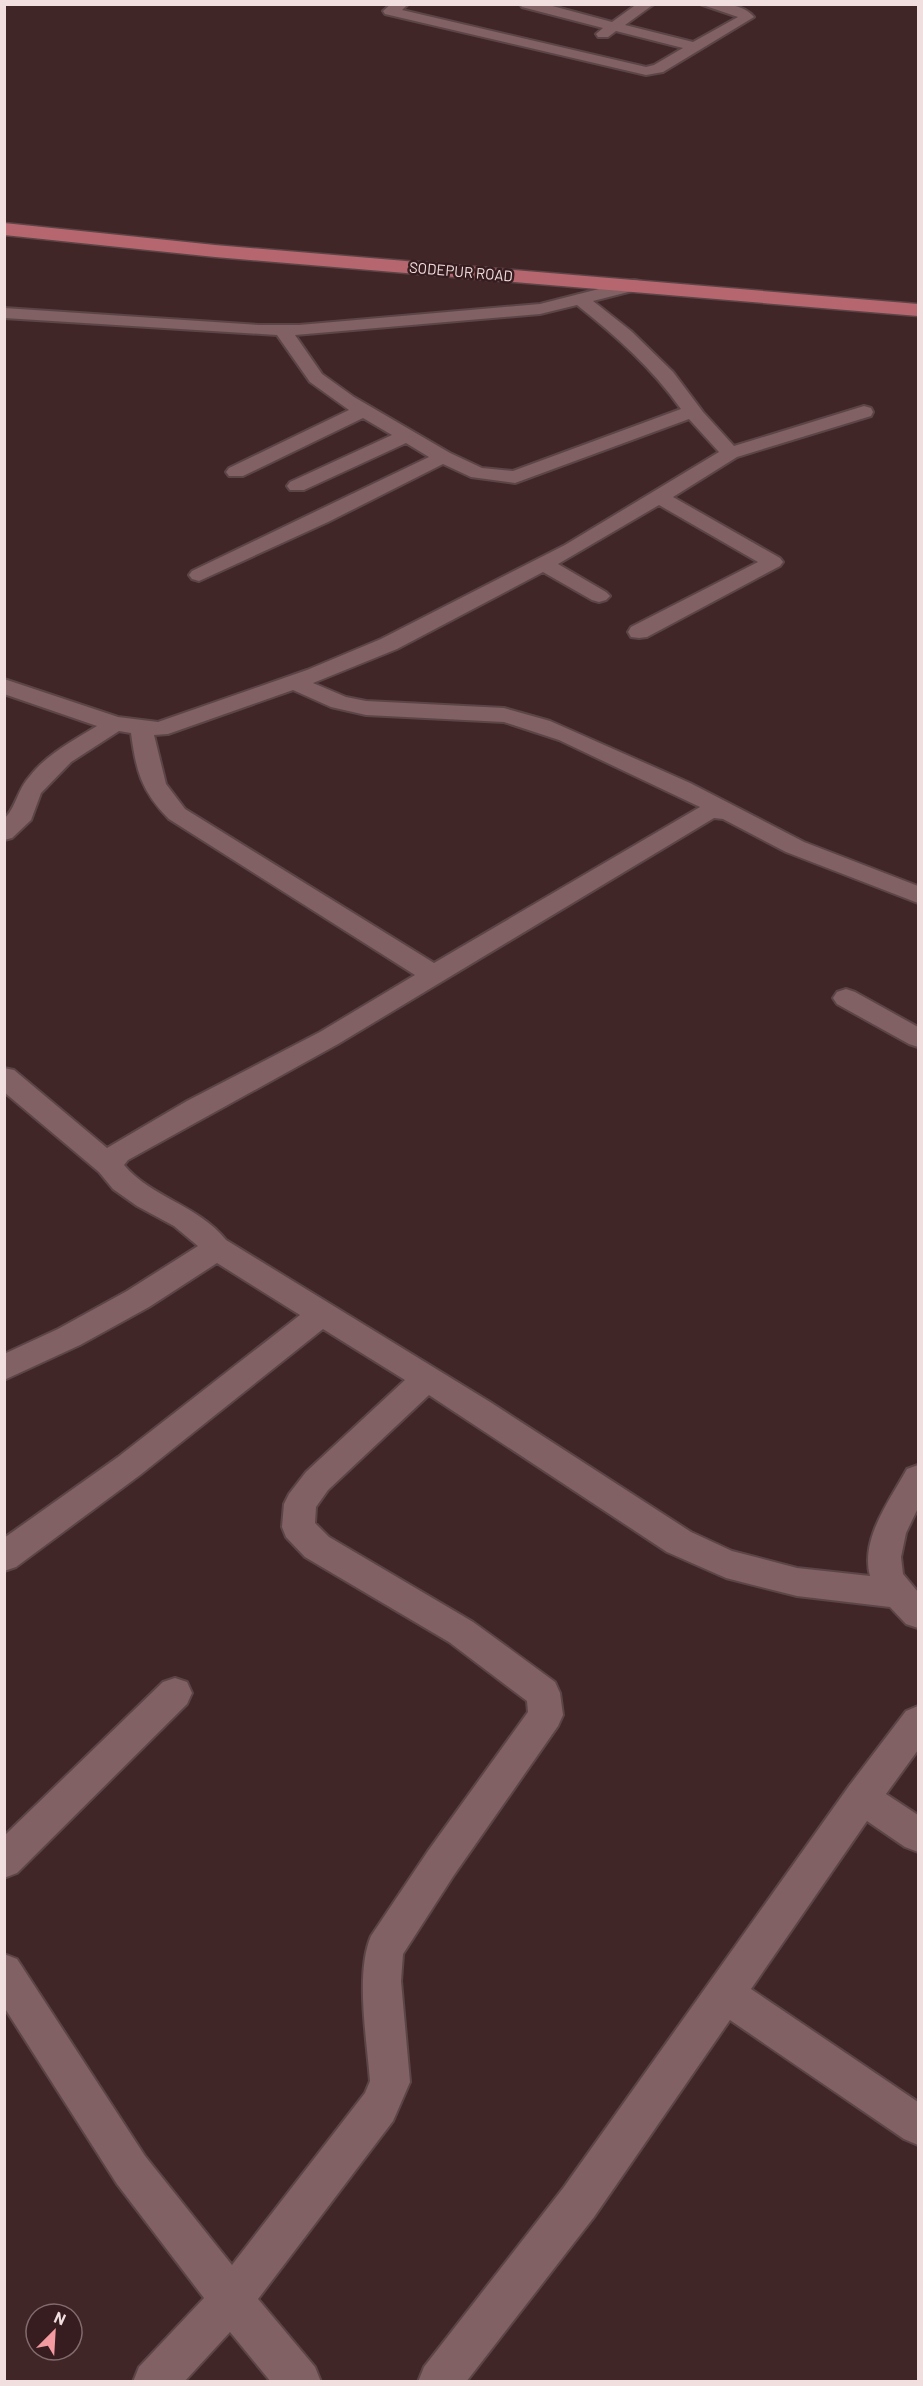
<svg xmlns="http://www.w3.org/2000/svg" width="923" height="2386" viewBox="0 0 923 2386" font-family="Barlow,sans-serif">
<rect width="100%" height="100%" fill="#412628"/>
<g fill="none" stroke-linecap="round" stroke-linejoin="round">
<defs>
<path id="street" d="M391,4H408L402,10L646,67L654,65L683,48L616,31L608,37H598L596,34L603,28L522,7L520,4H545L612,22L637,4H654L625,25L693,42L738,17L700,4C718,4 742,2 754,17L663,72L646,75L385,14L383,11Z
M634,280L640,281L643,285L640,289L593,301L631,331L673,372L703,412L734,446L864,406L871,408L873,412L871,416L737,457L673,497L780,558L783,562L780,566L647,637L639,638L631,637L628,632L631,627L758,562L659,505L558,564L606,592L610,596L606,600L599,602L592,600L543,572L397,649L313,683L346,697L366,701L504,708L550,721L690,783L804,842L918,886V903L786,852L723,819L714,818L338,1044L128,1160L124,1165C152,1198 198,1205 226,1240L490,1402L691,1532L732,1551L797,1568L870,1576C860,1539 890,1500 907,1469L918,1465V1508L906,1533L901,1557L903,1574L918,1592V1628L906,1624L890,1607L797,1596L726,1578L667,1552L429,1395L328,1490L316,1507L315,1523L329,1537L473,1622L555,1682L560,1693L563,1715L558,1726L454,1875L403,1954L401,1981L410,2082L393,2121L258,2299L315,2367L321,2382H271L230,2332L184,2382H133L139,2367L204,2298L117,2184L4,2007V1954L17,1959L145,2156L232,2265L365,2093L370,2081C367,2040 355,1973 371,1936L428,1851L528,1712L527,1701L449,1642L305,1557L286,1537L282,1527L284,1504L289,1494L306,1472L405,1380L323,1329L140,1475L16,1567L4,1571V1538L118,1457L300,1315L217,1263L149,1307L80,1345L4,1380V1354L58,1329L127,1291L198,1246L174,1226L137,1206L113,1189L99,1172L4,1092V1068L14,1070L107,1148L187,1101L320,1032L415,975L169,819C141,791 136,770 131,733L119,731L71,762L41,793L31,820L12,838L4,840V819C16,808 17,790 30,776C47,754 74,740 97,726L4,694V679L118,717L158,722L307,670L381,639L565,545L719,452L689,419L515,483L471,477L443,464L328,522L199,581L192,579L189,575L192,571L429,457L406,443L304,490H290L287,486L290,482L392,435L363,418L243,476H229L226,472L229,468L349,410L310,382L277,335L4,318V308L259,325H299L540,304ZM577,305C616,336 652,368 681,409L513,471L482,468L450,453L354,397L322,374L295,335L540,314ZM293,690L331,707L366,715L504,722L559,740L700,807L434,963L185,809L166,784L154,735L168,734Z
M846,989L855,992L918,1027V1047L909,1044L837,1004L833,998L837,992Z
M175,1678L187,1682L192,1693L187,1704L17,1873L4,1878V1836L163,1682Z
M918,1706V1750L886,1794L918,1815V1852L905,1847L867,1821L751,1989L918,2102V2145L904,2139L730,2020L594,2217L466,2382H418L424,2367L564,2187L849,1786L906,1711Z"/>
<path id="primary" d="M4,223L215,245L918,304V316L215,257L4,235Z"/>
</defs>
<use href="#street" stroke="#5c4547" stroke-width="4"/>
<use href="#primary" stroke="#5c4547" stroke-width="3"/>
<use href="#street" fill="#816163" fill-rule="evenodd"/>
<use href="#primary" fill="#b5666e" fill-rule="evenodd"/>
</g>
<g text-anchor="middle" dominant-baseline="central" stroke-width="5" stroke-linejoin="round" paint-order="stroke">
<g font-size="15" fill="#f1dfdf" stroke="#371d1f">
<text transform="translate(461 271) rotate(5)">SODEPUR ROAD</text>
</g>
</g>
<rect width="923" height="2386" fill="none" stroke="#f1dfdf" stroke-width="12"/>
<g transform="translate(54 2332) rotate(24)"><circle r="28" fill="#371d1f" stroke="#816b6c" stroke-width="1.5"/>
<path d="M0-4.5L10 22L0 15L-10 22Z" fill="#f49aa1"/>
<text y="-9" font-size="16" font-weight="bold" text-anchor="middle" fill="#f1dfdf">N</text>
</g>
</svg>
